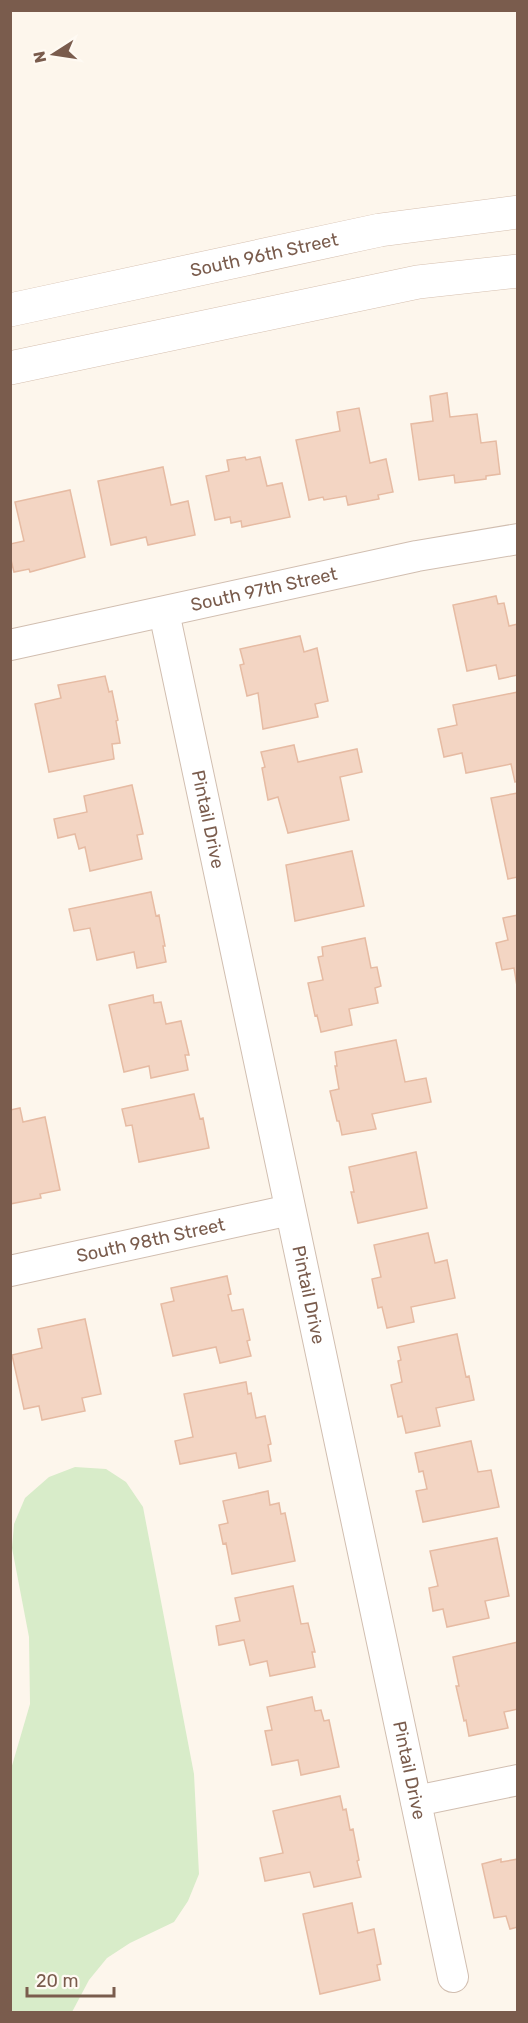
<svg xmlns="http://www.w3.org/2000/svg" width="528" height="2023" viewBox="0 0 528 2023" font-family="Rubik,sans-serif">
<rect width="100%" height="100%" fill="#fdf6ec"/>
<path fill="#d8ecc9" d="M75,1467L106,1469L126,1482L143,1507L194,1774L199,1874L188,1901L174,1922L130,1943L107,1958L89,1980L72,2012H11V1769L30,1704L29,1637L12,1548L14,1524L25,1498L49,1477Z"/>
<path fill="#f3d5c3" stroke="#e6bba3" stroke-width="1.5" d="M447,393L450,417L477,414L481,443L496,441L500,474L486,476V479L455,483L454,475L419,480L411,424L433,421L430,396Z
M359,408L370,463L386,459L393,492L378,495L379,499L348,505L346,496L324,500L323,497L309,500L296,440L340,431L337,412Z
M245,457L246,460L260,457L267,486L282,483L290,517L242,527L241,521L231,523L230,517L215,520L206,476L229,471L227,460Z
M163,467L171,505L188,501L195,535L148,545L146,537L111,545L98,481Z
M70,490L85,557L30,572L29,569L14,572L10,556V544L24,541L15,502Z
M496,596L498,604L504,603L509,626L518,624V675L499,679L496,665L467,671L453,605Z
M300,636L304,652L317,648L328,701L315,704L318,717L263,729L258,693L247,696L240,665L244,664L240,649Z
M105,676L109,692L112,691L118,720L116,721L120,743L112,744L114,759L49,772L35,704L61,698L58,685Z
M518,692V781L515,782L511,764L466,773L462,753L444,757L438,729L457,725L453,705Z
M294,745L298,762L357,749L362,772L340,777L349,820L288,833L278,797L268,800L262,768L265,767L261,752Z
M132,785L143,834L137,835L142,859L90,871L85,847L79,849L75,834L58,838L54,819L87,812L84,796Z
M518,793V877L508,879L491,798Z
M352,851L364,906L295,921L286,865Z
M151,892L156,916L159,915L165,946H163L166,962L137,968L134,952L97,960L90,928L74,931L69,909Z
M518,915V986H517L514,968L502,970L496,943L508,940L503,918Z
M365,938L371,968L377,967L381,986L375,988L378,1003L349,1009L352,1025L321,1032L317,1015L315,1016L308,983L323,980L318,957L323,956L322,947Z
M153,995L154,1003L161,1002L166,1024L181,1021L189,1055H185L188,1070L151,1078L149,1066L124,1072L109,1005Z
M396,1040L405,1082L426,1078L431,1102L372,1114L376,1129L342,1135L339,1121H337L330,1091L339,1089L335,1066H337L335,1052Z
M194,1094L200,1119L203,1118L209,1148L139,1162L132,1125L126,1126L122,1109Z
M20,1108L23,1122L45,1117L60,1190L40,1194L41,1198L10,1204V1110Z
M416,1152L427,1208L358,1223L351,1192H354L349,1167Z
M428,1233L435,1263L447,1260L455,1298L411,1307L414,1322L387,1328L382,1307L378,1308L372,1279L381,1277L374,1245Z
M227,1276L231,1294L228,1295L232,1311L243,1309L250,1340L247,1341L251,1356L220,1363L216,1347L173,1356L161,1304L174,1301L171,1288Z
M85,1319L101,1394L82,1398L85,1411L42,1420L39,1406L24,1409L12,1355L42,1348L38,1329Z
M457,1334L466,1377L469,1376L474,1400L436,1408L440,1426L406,1433L402,1416L398,1417L391,1385L402,1382L398,1361L401,1360L398,1347Z
M246,1382L248,1394L251,1393L256,1418L265,1416L271,1444L268,1445L271,1461L239,1468L236,1453L180,1464L175,1441L193,1437L184,1394Z
M471,1441L478,1472L491,1470L499,1507L423,1522L416,1491L427,1489L423,1471L419,1472L415,1453Z
M268,1491L270,1505L279,1503L281,1514L285,1513L295,1561L232,1574L226,1543L223,1544L219,1525L228,1523L223,1501Z
M497,1538L509,1596L485,1601L489,1618L447,1627L443,1609L433,1611L429,1588L438,1586L430,1551Z
M293,1586L301,1624L308,1623L315,1652H312L315,1667L270,1676L267,1661L250,1665L244,1640L219,1645L216,1626L240,1621L235,1598Z
M518,1642V1709L504,1712L508,1728L469,1736L466,1720L464,1721L456,1686H459L453,1657Z
M312,1697L315,1711L321,1710L324,1721L329,1720L339,1767L301,1775L298,1760L272,1765L265,1731L272,1730L267,1707Z
M340,1796L343,1810L346,1809L350,1830L353,1829L359,1860L357,1861L361,1877L314,1887L310,1872L265,1881L260,1858L283,1853L273,1811Z
M501,1859V1862L518,1859V1927L510,1929L506,1916L494,1918L482,1864Z
M352,1903L358,1933L374,1929L381,1964L377,1965L380,1980L320,1994L303,1914Z"/>
<g fill="none" stroke-linecap="round" stroke-linejoin="round">
<defs>
<g id="minor">
<path id="s1" d="M164,612L453,1977"/>
<path id="s2" d="M10,645L417,556L518,539"/>
<path id="s3" d="M10,1271L290,1210"/>
<path d="M416,1801L518,1780"/>
</g>
<g id="secondary">
<path id="s4" d="M10,310L380,230L518,212"/>
<path d="M10,368L418,282L518,271"/>
</g>
</defs>
<use href="#minor" stroke="#d1beb0" stroke-width="32"/>
<use href="#secondary" stroke="#d6c0b0" stroke-width="34"/>
<use href="#minor" stroke="#fff" stroke-width="30"/>
<use href="#secondary" stroke="#fff" stroke-width="33"/>
</g>
<g text-anchor="middle" dominant-baseline="central" stroke-width="5" stroke-linejoin="round" paint-order="stroke">
<g font-size="18" fill="#7a5c4d" stroke="#fffaf3">
<text stroke="none"><textPath href="#s4" startOffset="260">South 96th Street</textPath></text>
<text stroke="none"><textPath href="#s2" startOffset="260">South 97th Street</textPath></text>
<text stroke="none"><textPath href="#s1" startOffset="212">Pintail Drive</textPath></text>
<text stroke="none"><textPath href="#s3" startOffset="144">South 98th Street</textPath></text>
<text stroke="none"><textPath href="#s1" startOffset="698">Pintail Drive</textPath></text>
<text stroke="none"><textPath href="#s1" startOffset="1184">Pintail Drive</textPath></text>
</g>
</g>
<rect width="528" height="2023" fill="none" stroke="#7a5c4d" stroke-width="24"/>
<g transform="translate(54 54) rotate(258)" stroke="#fffaf3" stroke-width="4.5" paint-order="stroke">
<path d="M0-4.5L10 22L0 15L-10 22Z" fill="#7a5c4d"/>
<text y="-9" font-size="16" font-weight="bold" text-anchor="middle" fill="#7a5c4d">N</text>
</g>
<path d="M27 1987v9h87v-9" fill="none" stroke="#7a5c4d" stroke-width="3"/>
<text x="36" y="1987" font-size="18" fill="#7a5c4d" stroke="#fffaf3" stroke-width="4.5" paint-order="stroke">20 m</text>
</svg>
